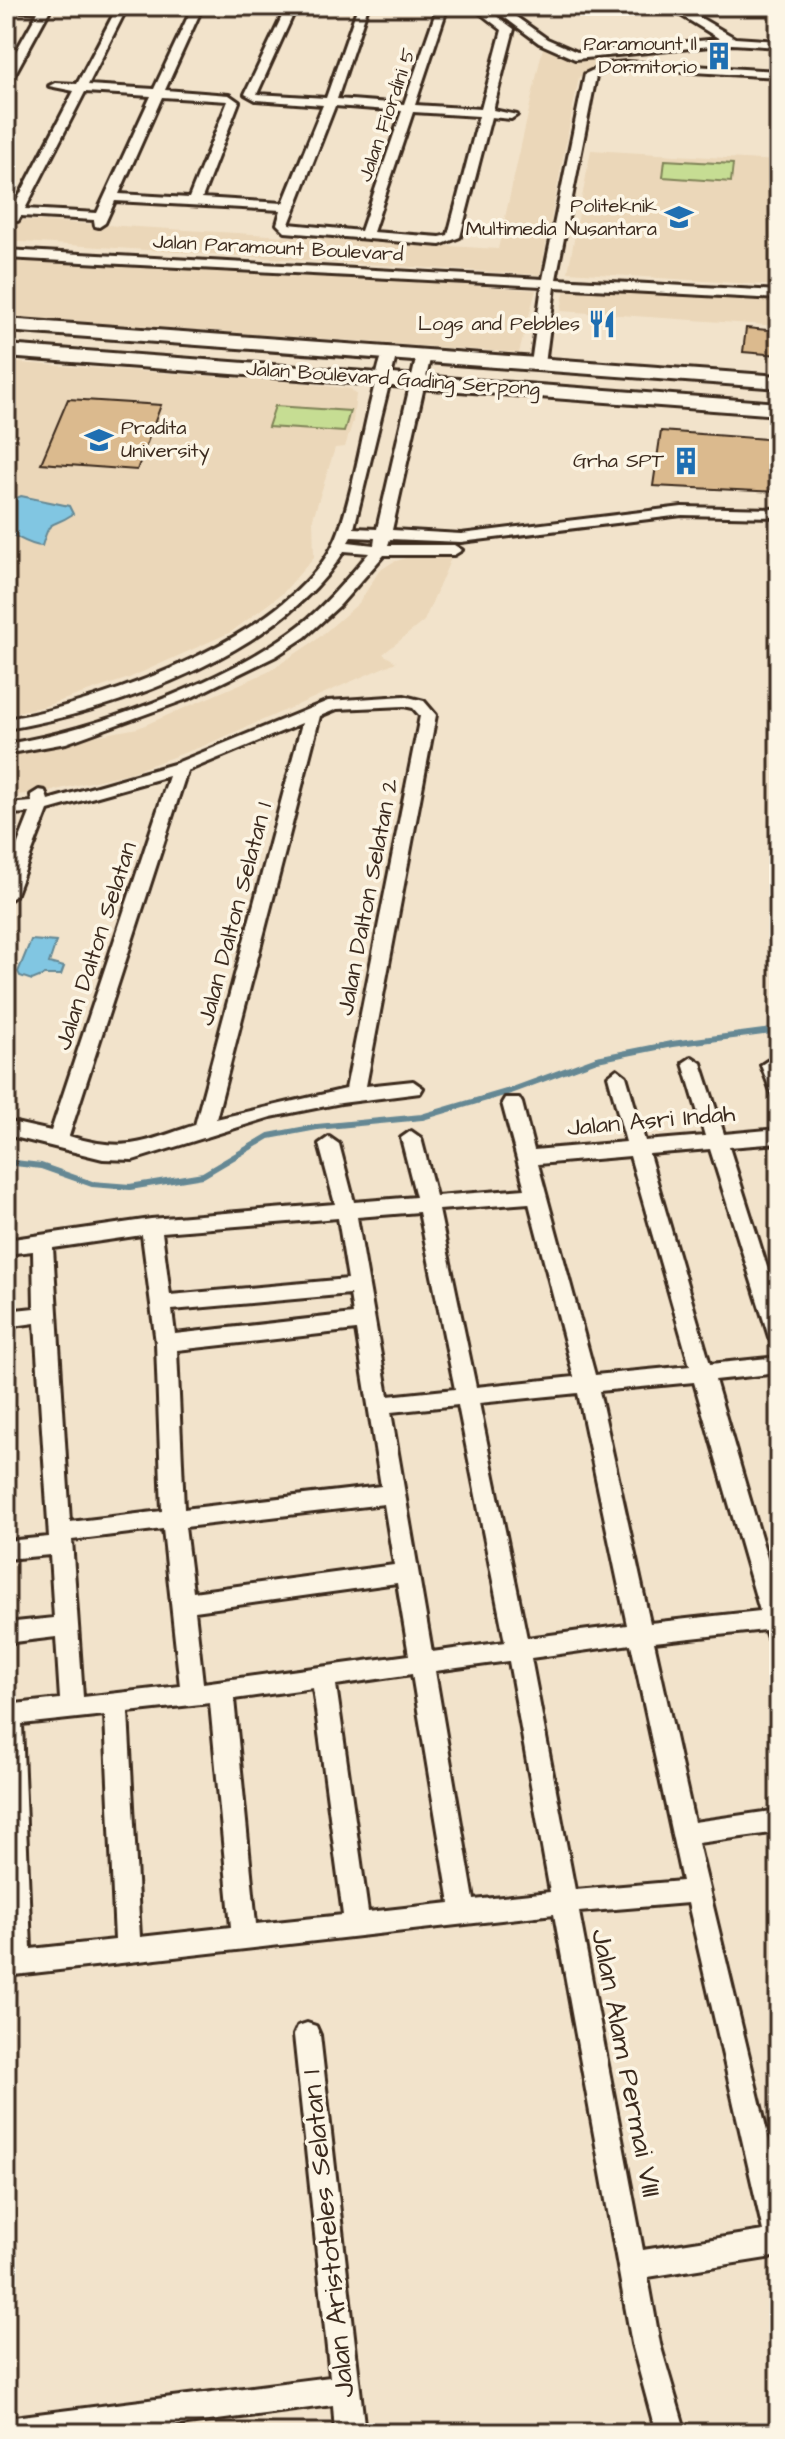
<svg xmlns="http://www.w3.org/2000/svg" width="785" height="2439" viewBox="0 0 785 2439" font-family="'Architects Daughter',sans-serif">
<rect width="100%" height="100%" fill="#f2e3cb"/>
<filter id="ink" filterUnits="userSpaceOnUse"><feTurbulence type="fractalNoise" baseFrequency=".0125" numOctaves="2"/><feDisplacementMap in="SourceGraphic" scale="16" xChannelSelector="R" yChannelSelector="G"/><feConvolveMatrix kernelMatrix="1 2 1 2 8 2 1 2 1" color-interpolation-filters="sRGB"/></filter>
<g filter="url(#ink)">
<path fill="#ebd7b9" d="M543,47L569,58L596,57L605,65L591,69L579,77L540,275L6,241V219L498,249Z
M591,150L779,161V286L568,272Z
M6,254L536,290L519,353L6,316Z
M565,287L779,301V326L561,311Z
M6,362L295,382L351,389L356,394L353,421L345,447L335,448L313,518L314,557L283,593L231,632L129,678L42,707L6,714Z
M452,556L424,621L383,654L396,662L203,746L129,773L47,792L6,796V752L138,728L268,672L316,640L359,603L379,571L393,562L409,557Z"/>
<path fill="#c6dd93" stroke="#808458" stroke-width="2" d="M665,160L733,164L731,182L663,177Z
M275,406L350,411L344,432L268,427Z"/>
<path fill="#81c6e2" stroke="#658894" stroke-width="2" d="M21,496L69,506L73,514C49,530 51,516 42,546C30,546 17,536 6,532V524L13,510L10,501Z
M31,940L56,942L49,963L64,967L61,975H44L32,980L20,976L18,972Z"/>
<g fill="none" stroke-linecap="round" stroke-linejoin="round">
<path stroke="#658894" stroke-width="6" d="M6,1162L41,1166L92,1184L130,1187L203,1175L269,1136L317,1127L422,1117L510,1091L597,1059L672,1044L779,1030"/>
</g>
<path fill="#dbba8e" stroke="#3b2a1e" stroke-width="2" d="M746,328L779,331V355L743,352Z
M68,399L161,405L137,470L41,463Z
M661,431L779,440V492L653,486Z"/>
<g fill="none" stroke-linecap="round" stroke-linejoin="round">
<defs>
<path id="street" d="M6,6H52L12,79L6,82V69L38,12L6,10Z
M118,6H128L88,85L154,89L193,6H203L165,90L229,95L239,102L202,198L283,203L323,105L256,100L245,94L287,6H297L257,94L326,98L358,6H368L337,99L404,104L438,6H448L415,105L481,109L502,30L471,6H483L514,29L493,110L517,115L511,119L491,117L460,237L440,245L285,232L277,224L281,210L115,201L105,223L99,227L95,226L94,220L21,216L18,221H10L8,218L74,91L49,86L55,83L77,84ZM85,92L151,96L97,213L25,209ZM162,97L228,101L189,198L119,194ZM335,106L402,111L361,231L289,224ZM413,112L479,116L448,235L440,237L373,232Z
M636,6H680L735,38L779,41V47L732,44L575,59L539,43L496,11L505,9L547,39L577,52L720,39L674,11L641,9Z
M626,62L779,71V77L626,68L612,69L596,76L556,279L779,291V299L555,287L545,364L538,368L531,364L542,286L6,258V250L543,279L585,74L606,64Z
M385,349L397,352L354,528L377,529L417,355L424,351L431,355L392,530L461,534L682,507L779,509V517L682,515L461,542L390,539L388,545H454L462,550L454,555H384L340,605L305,637L276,656L190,698L66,743L6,754V744C93,730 219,684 291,632C321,611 345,581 369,553L344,551C283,651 117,711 6,729V719C102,704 304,632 339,531C354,488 361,440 372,396C376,381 378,363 385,349ZM351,537L375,538L374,545L348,542Z
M404,696L424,701L436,715L366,1086L413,1081L423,1088L420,1093L341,1103L271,1117L133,1160L103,1159L6,1135V1121L51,1131L169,776L48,810L15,896L6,902V874L30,813L6,814V804L32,802L31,795L39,790L45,791L48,800L174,764L328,701ZM404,706L413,708L420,716L346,1089L216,1119L320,716L337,709ZM302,723L195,1125C141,1143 126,1153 69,1136L187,771Z
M692,1057L701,1063L724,1134L779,1129V1143L729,1147L779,1305V1345L772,1343L769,1337L710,1149L649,1154L710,1364L779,1357V1373L715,1380L779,1599V1649L771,1646L765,1630L654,1642L694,1822L779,1810V1832L698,1843L779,2182V2256L648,2277L660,2344L686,2433H656L632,2344L554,1914L6,1976V1705L60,1699L56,1637L6,1643V1623L54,1618L50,1555L6,1559V1541L49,1537L35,1323L6,1327V1311L34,1308L33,1251L6,1254V1240L151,1219L335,1204L319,1144L329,1137L339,1144L354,1202L416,1197L401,1138L411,1131L421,1138L436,1196L525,1189L502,1103L505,1098H519L522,1103L534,1150L626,1142L608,1076L617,1069L626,1076L645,1141L705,1136L683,1063ZM630,1156L690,1366L595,1375L538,1164ZM529,1203L574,1377L476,1387L439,1210ZM419,1212L455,1389L388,1396L357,1217ZM338,1218L348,1279L170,1295L162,1232ZM142,1235L156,1343L162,1511L70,1522L53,1248ZM350,1294L353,1314L175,1334L172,1310ZM356,1330L381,1486L184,1509L177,1350ZM694,1382L760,1611L650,1623L599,1391ZM578,1393L627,1625L527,1638L479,1403ZM458,1405L505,1642L432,1652L391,1412ZM384,1504L394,1565L193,1592L185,1527ZM163,1529L180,1686L83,1697L72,1540ZM397,1583L409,1655L203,1683L195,1611ZM631,1644L682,1881L575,1890L531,1658ZM509,1661L550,1892L474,1900L435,1671ZM412,1674L450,1903L368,1912L336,1685ZM313,1688L343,1915L256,1924L234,1699ZM210,1703L231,1927L140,1937L128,1712ZM105,1715L115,1940L31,1949L22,1724ZM688,1903L763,2231L643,2250L579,1912Z
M770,1059L779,1064V1096L772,1094L761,1065Z
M307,2023L316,2026L320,2035L365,2433H335L333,2405L118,2433H6V2418L330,2377L294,2035L298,2026Z"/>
<path id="secondary" d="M6,319L779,376V388L6,331Z
M6,345L779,403V415L6,357Z"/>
</defs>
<use href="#street" stroke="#3b2a1e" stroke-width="6"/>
<use href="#secondary" stroke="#3b2a1e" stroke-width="6"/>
<use href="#street" fill="#fcf5e5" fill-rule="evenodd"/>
<use href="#secondary" fill="#fcf5e5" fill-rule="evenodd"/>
</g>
</g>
<defs>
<symbol id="building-bare" viewBox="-9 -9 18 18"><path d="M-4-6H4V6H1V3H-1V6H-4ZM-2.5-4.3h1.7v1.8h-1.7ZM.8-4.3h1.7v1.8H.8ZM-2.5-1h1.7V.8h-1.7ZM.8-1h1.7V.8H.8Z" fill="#1f6fb2" stroke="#fcf5e5" stroke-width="2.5" paint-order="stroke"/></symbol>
<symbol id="university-bare" viewBox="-9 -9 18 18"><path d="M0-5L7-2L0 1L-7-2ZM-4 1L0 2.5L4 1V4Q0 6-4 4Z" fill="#1f6fb2" stroke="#fcf5e5" stroke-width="2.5" paint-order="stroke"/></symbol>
<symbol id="restaurant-bare" viewBox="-9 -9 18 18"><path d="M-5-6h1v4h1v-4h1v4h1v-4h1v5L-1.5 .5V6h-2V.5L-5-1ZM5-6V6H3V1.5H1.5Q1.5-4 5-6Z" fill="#1f6fb2" stroke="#fcf5e5" stroke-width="2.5" paint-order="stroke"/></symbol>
</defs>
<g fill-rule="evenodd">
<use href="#building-bare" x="699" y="36" width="40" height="40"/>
<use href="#university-bare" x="659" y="197" width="40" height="40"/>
<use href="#restaurant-bare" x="582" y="304" width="40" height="40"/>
<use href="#university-bare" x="79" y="420" width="40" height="40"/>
<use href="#building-bare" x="666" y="441" width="40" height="40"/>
</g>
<g text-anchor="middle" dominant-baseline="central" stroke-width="7" stroke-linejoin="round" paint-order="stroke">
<g font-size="20" fill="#3b2a1e" stroke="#fcf5e5" text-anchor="end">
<text x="697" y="44">Paramount Il<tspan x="697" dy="23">Dormitorio</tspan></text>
<text x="657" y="206">Politeknik<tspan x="657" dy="23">Multimedia Nusantara</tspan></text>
<text x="580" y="324">Logs and Pebbles</text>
<text x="121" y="428" text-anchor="start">Pradita<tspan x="121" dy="23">University</tspan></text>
<text x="664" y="461">Grha SPT</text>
</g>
<g font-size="20" fill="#3b2a1e" stroke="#fcf5e5">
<text transform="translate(387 115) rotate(-71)">Jalan Fiordini 5</text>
<text transform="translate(278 248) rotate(3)">Jalan Paramount Boulevard</text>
<text transform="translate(393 379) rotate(4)">Jalan Boulevard Gading Serpong</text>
</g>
<g font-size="24" fill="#3b2a1e" stroke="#fcf5e5">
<text transform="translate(368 897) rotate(-79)">Jalan Dalton Selatan 2</text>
<text transform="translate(235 914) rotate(-75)">Jalan Dalton Selatan 1</text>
<text transform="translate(96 946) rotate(-72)">Jalan Dalton Selatan</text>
<text transform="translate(651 1121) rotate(-5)">Jalan Asri Indah</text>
</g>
<g font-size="28" fill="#3b2a1e" stroke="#fcf5e5">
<text transform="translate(626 2063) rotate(79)">Jalan Alam Permai VIII</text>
<text transform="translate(328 2234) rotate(-96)">Jalan Aristoteles Selatan 1</text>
</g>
</g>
<rect width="785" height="2439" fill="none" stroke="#fcf5e5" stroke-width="32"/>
<rect x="16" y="16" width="753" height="2407" fill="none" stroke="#3b2a1e" stroke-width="3" filter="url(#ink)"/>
</svg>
